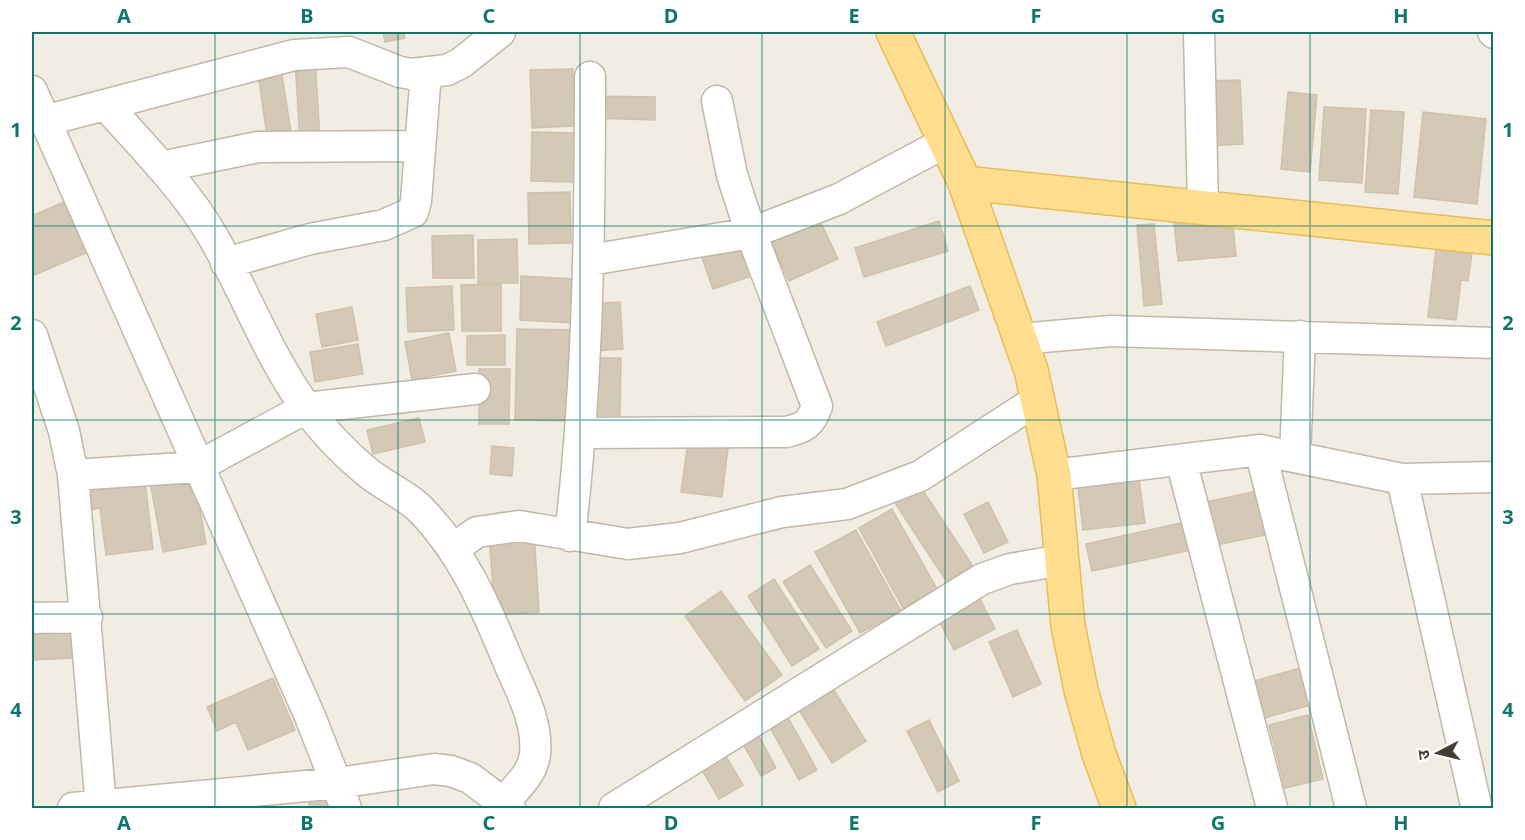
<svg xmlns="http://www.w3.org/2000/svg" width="1525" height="840" viewBox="0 0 1525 840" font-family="'Noto Sans','Noto Sans Devanagari',sans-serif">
<rect width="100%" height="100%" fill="#f2ede2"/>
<path fill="#d4c9b7" stroke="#cfc1aa" stroke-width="1.5" d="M383,32H403L405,38L385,42Z
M315,59L320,139L300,141L295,60Z
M280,62L292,139L268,143L257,66Z
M573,69L574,126L532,128L530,70Z
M1240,80L1243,144L1207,146L1205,81Z
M1288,92L1317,95L1310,172L1281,169Z
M591,96L655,97V120L591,118Z
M1324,107L1366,109L1362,183L1319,180Z
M1371,110L1404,112L1398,194L1365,192Z
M1423,112L1486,119L1477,204L1414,197Z
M532,132L575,133L574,182L531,181Z
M570,192L571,243L529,244L528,193Z
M66,201L88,252L32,276V216Z
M816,212L838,259L789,281L768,235Z
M1232,216L1236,256L1178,261L1174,222Z
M939,221L948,251L864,277L855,248Z
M1154,224L1162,304L1144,306L1137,225Z
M473,235L474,278H433L432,236Z
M517,239L518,283H478V240Z
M746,240L757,274L713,289L701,255Z
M1436,248L1472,253L1468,281L1461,280L1456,320L1428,317Z
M521,276L575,279L573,323L520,320Z
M501,284V331H462L461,285Z
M452,286L454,330L408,332L406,288Z
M970,286L979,310L886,346L877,322Z
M620,302L623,349L594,351L591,304Z
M352,307L358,340L322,347L316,314Z
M517,329L578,330L576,421L515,420Z
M449,333L456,371L412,380L405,342Z
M505,335V365H467V336Z
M358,344L363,374L315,382L310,352Z
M594,358H621L620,415H593Z
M479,369H510L509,424H479Z
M419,418L425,442L373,454L367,430Z
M689,435L729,440L722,497L681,492Z
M492,446L514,448L512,476L490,474Z
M193,470L206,544L163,552L149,477Z
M1138,472L1145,523L1083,530L1077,479Z
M145,480L153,549L106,555L100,508L89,510L86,487Z
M918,483L972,565L947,582L893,500Z
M1257,491L1265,535L1206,547L1197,504Z
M988,502L1008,542L984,553L964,514Z
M892,509L937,589L903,608L859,528Z
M1190,521L1196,549L1092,571L1086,544Z
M856,530L901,611L860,633L815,552Z
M534,532L539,612L495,615L489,535Z
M810,565L852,631L826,648L783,582Z
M774,579L819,649L792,666L748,596Z
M721,591L782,675L745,701L685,616Z
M977,593L995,629L954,650L936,615Z
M71,624L72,658L32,660V626Z
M1017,630L1041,684L1013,697L989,642Z
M1304,667L1314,704L1254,721L1244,684Z
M273,678L295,730L248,750L236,722L217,731L207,707Z
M828,681L866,741L832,763L794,702Z
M784,710L817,770L799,780L766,720Z
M1308,715L1323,779L1285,788L1269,725Z
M929,720L959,781L938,792L907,731Z
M754,727L776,768L761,776L738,735Z
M720,746L743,785L719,799L696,760Z
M334,795L337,808H310L308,797Z"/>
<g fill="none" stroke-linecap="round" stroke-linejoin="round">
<defs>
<path id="minor" d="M1199,32L1203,207
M1493,32L1494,33
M32,91L309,714L346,808
M106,105C142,146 184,187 212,235C245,291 267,353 305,406C322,430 344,453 367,472C383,485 404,494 419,508C464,553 487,610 511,668C523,695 538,724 535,754C533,774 515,789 503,803
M44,121L294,55L349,52L400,72L411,74L447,70L461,63L500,32
M161,167L258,147L420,146
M590,260L751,233L839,199L946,142
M226,263L310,239L384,225L413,212L416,201L426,72
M32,335L64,431L73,475L101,807
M1020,339L1111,331L1494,343
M582,433L786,432C804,428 811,424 817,406L751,233L732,175L717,101
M1260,450L1351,808
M1295,455L1300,336
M1181,460L1272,808
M73,475L197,467L306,408L475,389
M1054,475L1260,450L1402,479L1494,477
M1402,479L1476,805
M570,536C588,382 590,231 590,77
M453,549L477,532L519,526L628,544L680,538L782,512L847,504L920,476L1037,400
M32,618L87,617
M73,808L338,783L434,769L451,771L470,778L510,808
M614,808L982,579L1010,569L1062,560"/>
<path id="major" d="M893,32L965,183L1031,370L1054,475L1068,626L1081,690L1099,754L1119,808
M965,183L1494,238"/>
</defs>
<use href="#minor" stroke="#c1b8a8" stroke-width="33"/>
<use href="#major" stroke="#e9bd59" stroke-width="36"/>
<use href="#minor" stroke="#fff" stroke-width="30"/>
<use href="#major" stroke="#ffde8f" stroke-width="33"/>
</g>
<path fill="none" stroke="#0f766e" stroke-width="1.5" stroke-opacity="0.55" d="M215,32V808M398,32V808M580,32V808M762,32V808M945,32V808M1127,32V808M1310,32V808M32,226H1494M32,420H1494M32,614H1494"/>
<rect width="1525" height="840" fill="none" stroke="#ffffff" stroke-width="66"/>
<g transform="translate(1438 753) rotate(263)" stroke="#ffffff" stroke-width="4.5" paint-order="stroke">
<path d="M0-4.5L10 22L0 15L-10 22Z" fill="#443d33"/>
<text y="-9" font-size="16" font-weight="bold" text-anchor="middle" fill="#443d33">उ</text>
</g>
<rect x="33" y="33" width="1459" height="774" fill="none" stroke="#0f766e" stroke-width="2"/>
<g font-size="20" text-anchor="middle" font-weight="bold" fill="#0f766e">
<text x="124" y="23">A</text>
<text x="307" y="23">B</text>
<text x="489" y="23">C</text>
<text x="671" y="23">D</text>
<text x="854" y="23">E</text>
<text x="1036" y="23">F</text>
<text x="1218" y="23">G</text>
<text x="1401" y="23">H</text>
<text x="16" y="137">1</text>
<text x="1508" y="137">1</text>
<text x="16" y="330">2</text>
<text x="1508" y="330">2</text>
<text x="16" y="524">3</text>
<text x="1508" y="524">3</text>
<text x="16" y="717">4</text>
<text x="1508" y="717">4</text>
<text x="124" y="830">A</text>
<text x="307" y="830">B</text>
<text x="489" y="830">C</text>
<text x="671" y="830">D</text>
<text x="854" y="830">E</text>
<text x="1036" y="830">F</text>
<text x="1218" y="830">G</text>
<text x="1401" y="830">H</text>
</g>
</svg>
